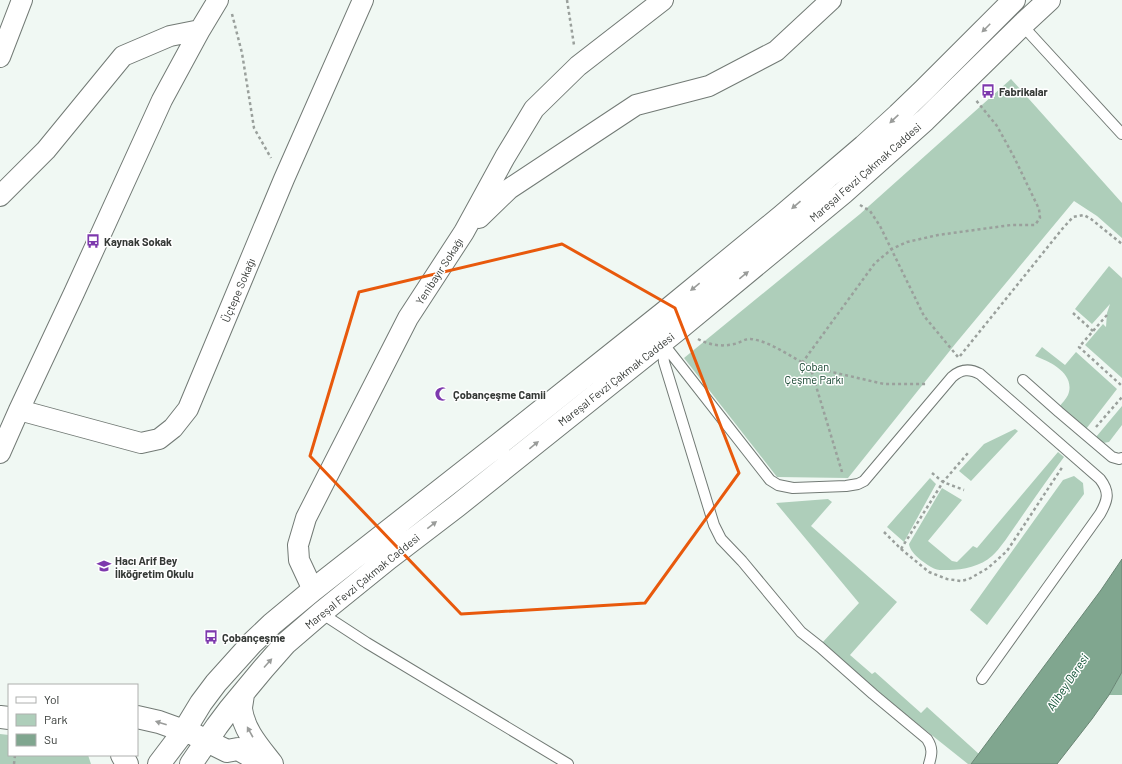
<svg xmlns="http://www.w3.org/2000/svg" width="1122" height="764" viewBox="0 0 1122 764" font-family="Barlow,sans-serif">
<rect width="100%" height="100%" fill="#f0f8f3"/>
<path fill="#aeceba" d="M1011,79L1122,203V238L1097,216L1074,201L956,343L848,478L777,477L684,358L860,214Z
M1109,266L1122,278V378L1085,345L1103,324L1106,327L1107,313L1110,304L1092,324L1075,309Z
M1042,347L1065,365L1076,352L1117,389L1086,429L1060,406C1062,403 1066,399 1068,395C1076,374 1051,362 1035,356Z
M1122,406V425L1109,442L1103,443L1096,437Z
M1015,429L1018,431L971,481L959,471L984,444Z
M1058,452L1064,457C1048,479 1033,500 1018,522C1011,532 1000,549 992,556C981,566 963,570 949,570C942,570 937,571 931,567C923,562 910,553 909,544L942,488L962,500L928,541L952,561L957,562L973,546L977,548Z
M1074,476L1083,483L1084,494L987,625L970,610L1063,480Z
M930,478L936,484L904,542L887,527Z
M828,499L832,502L811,526L897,602L850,655L872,674L875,672L921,713L927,707L979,754L971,764H968L899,709L822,643L859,603L776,503Z
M0,734L9,735V755H88L91,764H0Z"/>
<path fill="#95bba4" d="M1122,672V695H1109Z"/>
<path fill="#80a68f" stroke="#698574" d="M1122,559V672L1109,695L1092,719L1057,764H971L1101,590Z"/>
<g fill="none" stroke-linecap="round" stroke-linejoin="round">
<defs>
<path id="service" d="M1022,25L1122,134
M662,342L770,480L778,485L793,488L846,486L858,484L864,481L952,377C961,369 969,368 980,374L1100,479C1110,492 1108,500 1100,514L982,679
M662,342L664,362L714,525L721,539L742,561L801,632L820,647L873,694L927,739C933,748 932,754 929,764
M1023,380L1059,412L1112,457L1119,459L1122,458
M321,613L367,643L568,764"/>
<path id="minor" d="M0,57L22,0
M0,196L46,150L123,56L170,36L200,30
M479,218L509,189L636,105L709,86L776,51L831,0
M19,410L141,443L159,439L173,428L188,409L284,179L363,0
M0,453L19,410L74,293L162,100L200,30L218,0
M313,590L299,560L298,545L306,518L408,318L464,232L505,157L534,109L578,66L663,0"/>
<path id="tertiary" d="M0,717L9,718
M137,717L159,722L184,731
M122,755L127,764"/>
<path id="primary" d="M243,693C243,698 241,704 241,709C244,731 259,747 272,764
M195,735L227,751L238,749L265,764
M159,764L184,731L201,703L216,683L252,643L272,624L313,590L498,445L665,312L782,216L864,146L898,115L924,90L1014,0
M191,764L217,726L229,710L263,669L285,644L321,613L389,558L457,506L681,327L843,193L925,120L1022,25L1049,0"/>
</defs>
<use href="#service" stroke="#727a75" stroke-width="12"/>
<use href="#minor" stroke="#727a75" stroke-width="22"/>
<use href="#tertiary" stroke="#727a75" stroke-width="24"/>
<use href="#primary" stroke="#727a75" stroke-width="24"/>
<path stroke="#9aa09c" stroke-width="2.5" stroke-dasharray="3 3" stroke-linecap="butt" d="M567,0L574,45
M232,14L242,53L254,128L271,158
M860,205L870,211L880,226L924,316L958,357
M1073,313L1093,331
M1107,315L1079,347L1122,386
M698,339C709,345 722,347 734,344C740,343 746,338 751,339C773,342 791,358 810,366L842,472
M960,356L1063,228L1073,217L1084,215L1091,219L1122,244
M802,363L875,263L892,249L907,242L938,235L1011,225H1035L1040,218L1039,209L1014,157L997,126L975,99
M810,367L884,384H927
M1096,427L1122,397
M932,473L943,482L964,490
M884,532L901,549L929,572L947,579L961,581L969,579L988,568L1007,551L1063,466
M901,549L943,482L968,453
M14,764L15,755"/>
<use href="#service" stroke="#fff" stroke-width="10"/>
<use href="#minor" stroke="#fff" stroke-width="20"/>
<use href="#tertiary" stroke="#fff" stroke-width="22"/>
<use href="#primary" stroke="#fff" stroke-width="22"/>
</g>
<defs><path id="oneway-solid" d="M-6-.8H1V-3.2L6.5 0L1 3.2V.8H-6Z"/></defs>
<g fill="#9a9c9a">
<use href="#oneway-solid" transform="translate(986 28) rotate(135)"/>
<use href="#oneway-solid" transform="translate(894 119) rotate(137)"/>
<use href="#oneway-solid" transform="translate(796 205) rotate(139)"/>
<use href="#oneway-solid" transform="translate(744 275) rotate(-39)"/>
<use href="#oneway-solid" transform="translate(695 287) rotate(141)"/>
<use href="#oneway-solid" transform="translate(534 445) rotate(-39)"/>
<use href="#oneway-solid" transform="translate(432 525) rotate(-38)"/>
<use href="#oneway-solid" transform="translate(268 663) rotate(-48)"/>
<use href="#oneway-solid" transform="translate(161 723) rotate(-162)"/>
<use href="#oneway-solid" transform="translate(250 732) rotate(-119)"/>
</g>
<path fill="none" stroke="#e8590c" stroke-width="3" stroke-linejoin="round" d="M562,244L675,308L739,473L645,603L461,614L310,456L359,292Z"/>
<defs>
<symbol id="bus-bare" viewBox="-9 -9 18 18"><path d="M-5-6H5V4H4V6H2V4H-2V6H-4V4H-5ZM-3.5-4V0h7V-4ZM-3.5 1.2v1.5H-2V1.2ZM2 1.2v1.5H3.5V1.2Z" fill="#7d39ad" stroke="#fff" stroke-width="2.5" paint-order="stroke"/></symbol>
<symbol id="mosque-bare" viewBox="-9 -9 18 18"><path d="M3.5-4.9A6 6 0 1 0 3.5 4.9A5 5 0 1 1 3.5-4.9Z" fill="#7d39ad" stroke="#fff" stroke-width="2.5" paint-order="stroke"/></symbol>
<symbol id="school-bare" viewBox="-9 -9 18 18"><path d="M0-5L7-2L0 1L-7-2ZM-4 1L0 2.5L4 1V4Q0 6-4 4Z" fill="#7d39ad" stroke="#fff" stroke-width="2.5" paint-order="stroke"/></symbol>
</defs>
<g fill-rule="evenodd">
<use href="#bus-bare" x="978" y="81" width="20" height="20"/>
<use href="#bus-bare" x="83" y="231" width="20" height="20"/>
<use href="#mosque-bare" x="432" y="384" width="20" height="20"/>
<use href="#school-bare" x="94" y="556" width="20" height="20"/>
<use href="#bus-bare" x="201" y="627" width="20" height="20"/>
</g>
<g text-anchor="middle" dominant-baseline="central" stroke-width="3" stroke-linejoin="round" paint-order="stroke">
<g font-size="11" font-weight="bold" fill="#343835" stroke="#fff" text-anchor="start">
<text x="999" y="91">Fabrikalar</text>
<text x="104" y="241">Kaynak Sokak</text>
<text x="453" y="394">Çobançeşme Camii</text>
<text x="115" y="560">Hacı Arif Bey<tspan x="115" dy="13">İlköğretim Okulu</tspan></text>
<text x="222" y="637">Çobançeşme</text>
</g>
<g font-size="11" fill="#343835" stroke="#fff">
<text transform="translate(865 172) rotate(-41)">Mareşal Fevzi Çakmak Caddesi</text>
<text transform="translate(439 271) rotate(-57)">Yenibayır Sokağı</text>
<text transform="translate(238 290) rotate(-67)">Üçtepe Sokağı</text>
<text transform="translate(616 379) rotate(-38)">Mareşal Fevzi Çakmak Caddesi</text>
<text transform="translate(362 581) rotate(-39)">Mareşal Fevzi Çakmak Caddesi</text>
</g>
<g font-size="11" fill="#083a23" stroke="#fff">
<text x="814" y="366">Çoban<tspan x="814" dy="13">Çeşme Parkı</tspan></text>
</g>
<g font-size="12" font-style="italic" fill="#0f5133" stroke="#fff">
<text transform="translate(1067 682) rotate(-56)">Alibey Deresi</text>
</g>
</g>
<rect x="8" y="684" width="130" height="72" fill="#ffffff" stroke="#aeafae"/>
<rect x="16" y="697" width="20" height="6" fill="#ffffff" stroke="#aeafae"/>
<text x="44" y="704" font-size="12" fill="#343835">Yol</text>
<rect x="16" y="714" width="20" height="12" fill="#aeceba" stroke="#aeafae"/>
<text x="44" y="724" font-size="12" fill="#343835">Park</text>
<rect x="16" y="734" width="20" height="12" fill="#80a68f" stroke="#aeafae"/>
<text x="44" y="744" font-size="12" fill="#343835">Su</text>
</svg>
